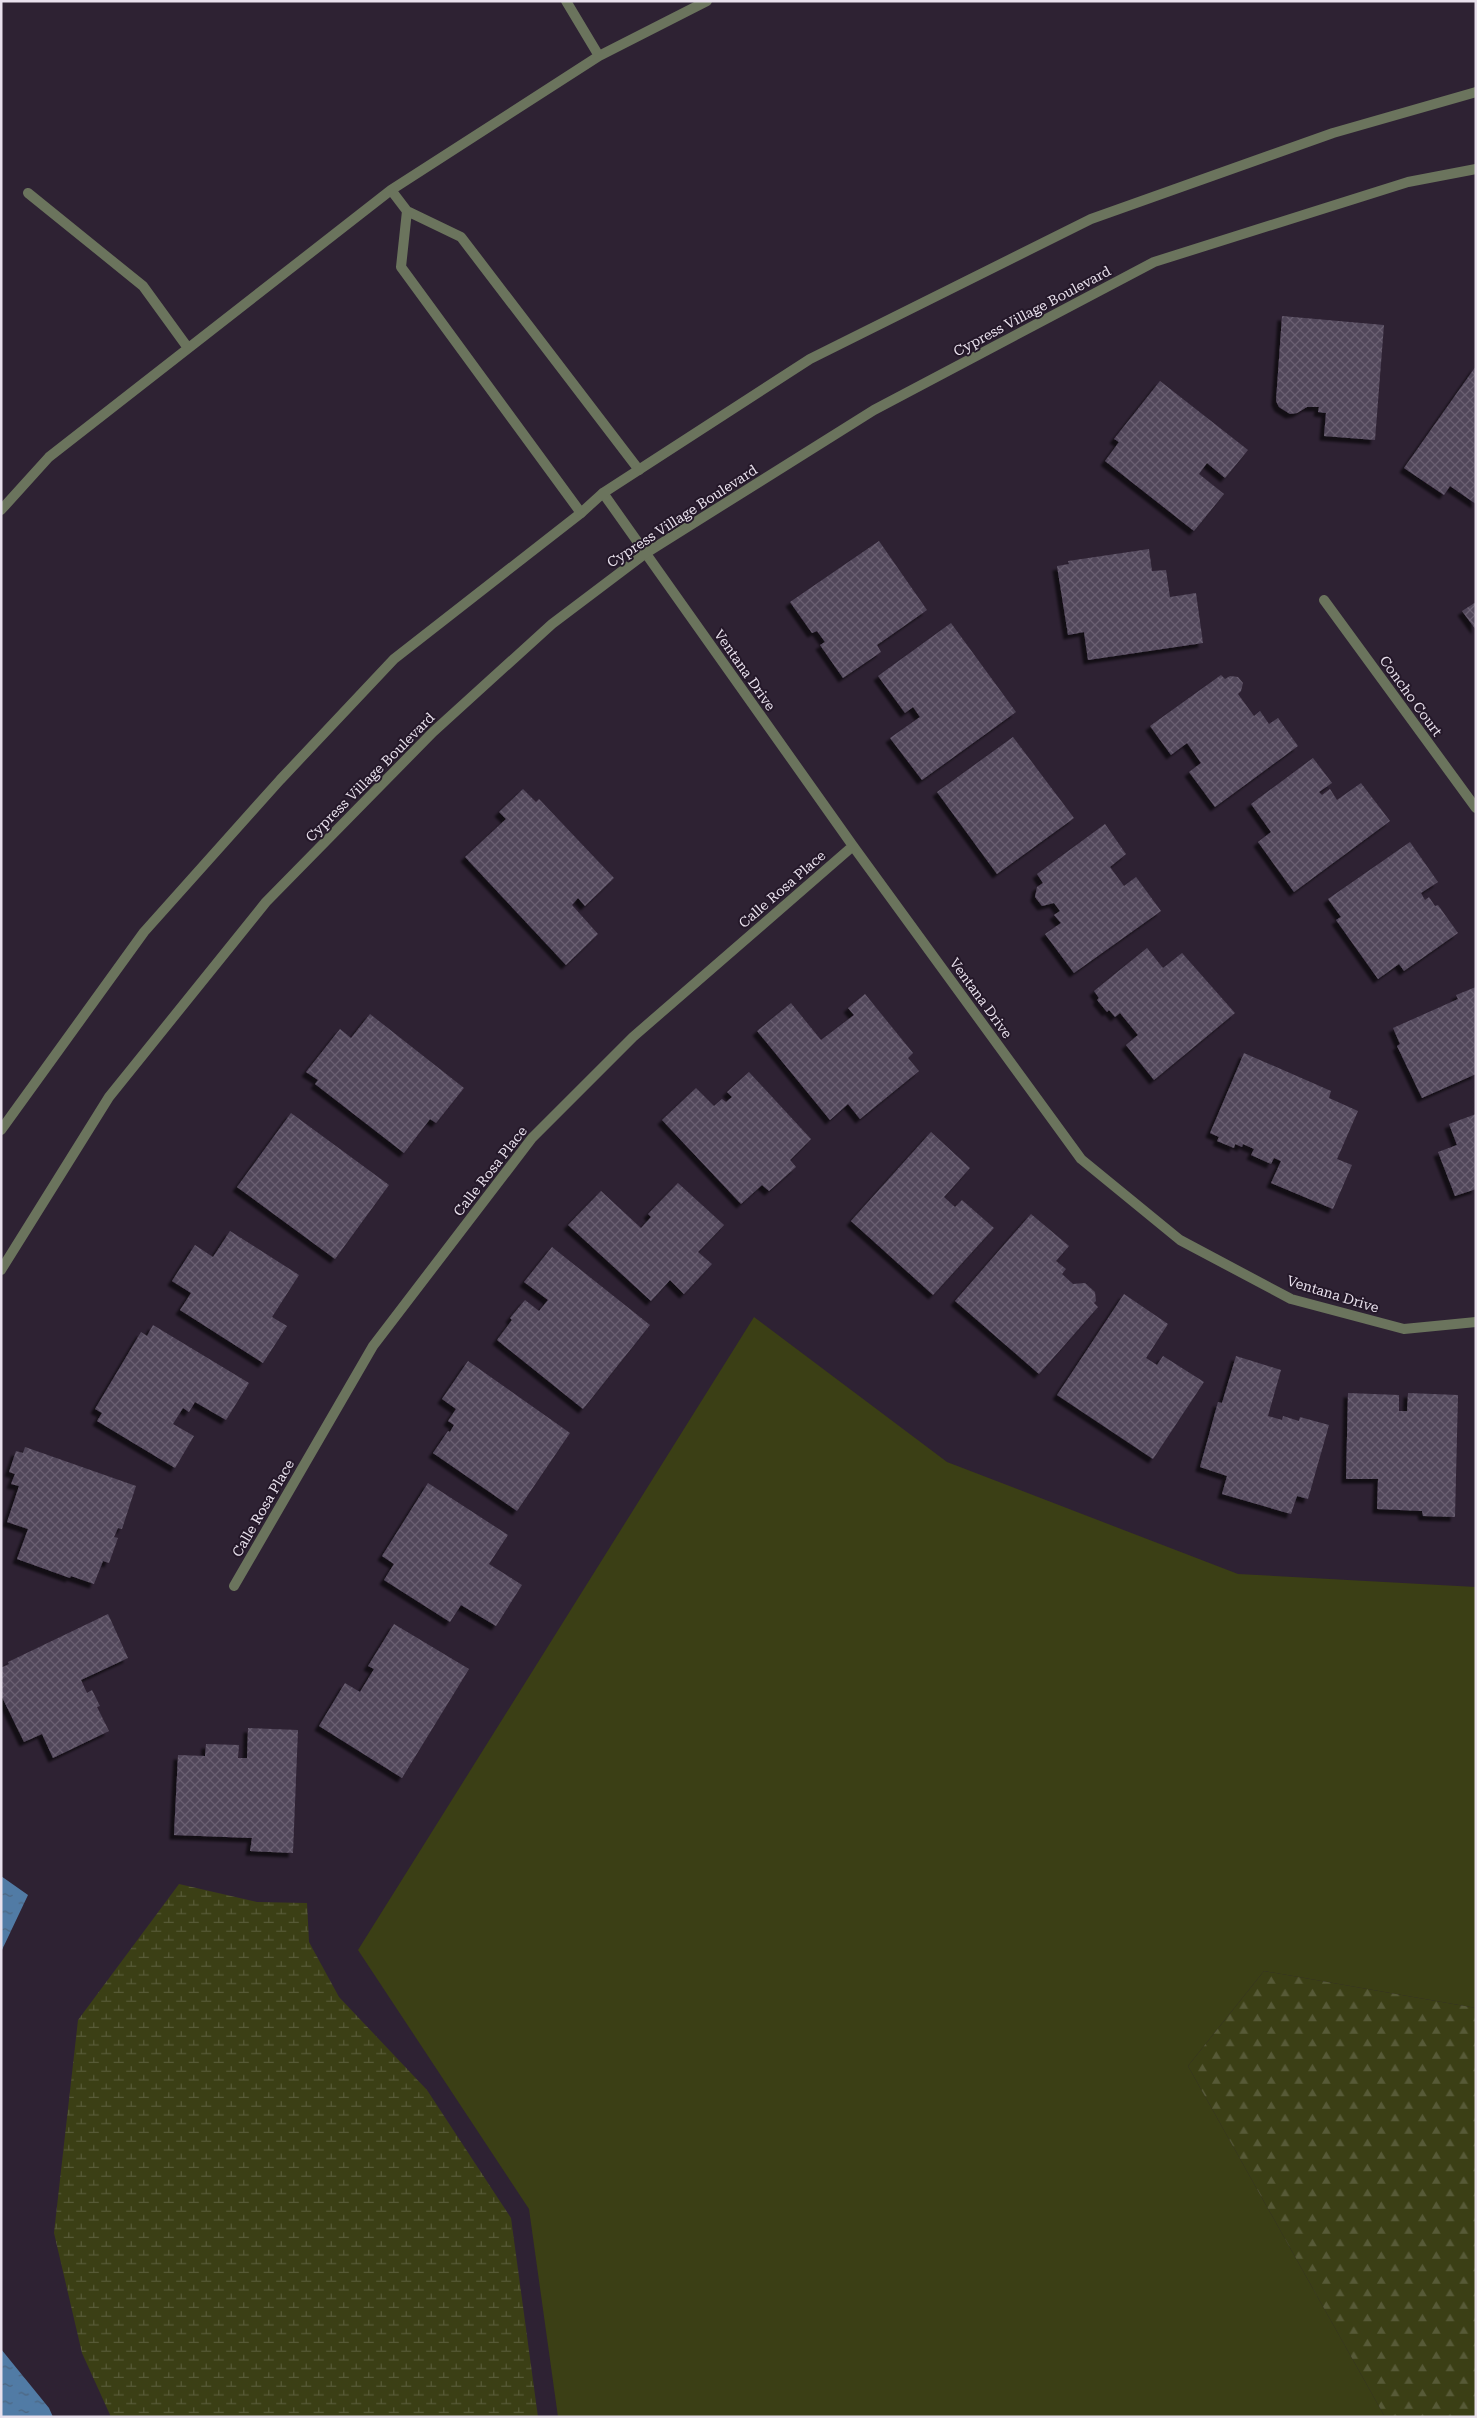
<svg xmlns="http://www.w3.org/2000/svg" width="1477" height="2418" viewBox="0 0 1477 2418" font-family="'Roboto Serif',serif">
<defs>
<pattern id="forest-firs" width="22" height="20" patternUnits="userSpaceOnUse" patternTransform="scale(1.25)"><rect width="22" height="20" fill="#3b3f15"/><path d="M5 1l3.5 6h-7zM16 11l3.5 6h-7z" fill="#575a37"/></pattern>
<pattern id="wetland-marsh" width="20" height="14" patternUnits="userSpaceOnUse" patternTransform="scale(1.25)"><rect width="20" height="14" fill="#3b3f15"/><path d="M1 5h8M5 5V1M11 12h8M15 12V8" fill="none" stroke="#575a37"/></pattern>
<pattern id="water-ripples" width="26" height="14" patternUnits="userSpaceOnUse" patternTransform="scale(1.25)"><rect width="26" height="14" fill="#517ba5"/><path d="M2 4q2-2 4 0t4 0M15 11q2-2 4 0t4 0" fill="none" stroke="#4d657f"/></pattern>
<pattern id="building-cross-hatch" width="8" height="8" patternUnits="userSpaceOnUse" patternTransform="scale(1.25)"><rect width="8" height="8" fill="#51465a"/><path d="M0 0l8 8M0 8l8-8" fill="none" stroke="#6a6072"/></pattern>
<filter id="shadow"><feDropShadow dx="-4.5" dy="4.5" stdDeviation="1" flood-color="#0009"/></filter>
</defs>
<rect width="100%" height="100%" fill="#2e2233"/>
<path fill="#3b3f15" d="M754,1317L947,1462L1238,1574L1476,1587V2008L1264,1971L1188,2066L1385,2417H558L529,2209L358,1950Z"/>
<path fill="url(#forest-firs)" d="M1264,1971L1476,2008V2417H1385L1188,2066Z"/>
<path fill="url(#wetland-marsh)" d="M179,1884L257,1902L307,1903L309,1942L339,1997L427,2090L511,2218L538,2417H111L82,2353L54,2233L78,2020Z"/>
<path fill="url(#water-ripples)" d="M1,1876L28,1895L1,1952Z
M1,2349L49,2408L53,2417H1Z"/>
<path fill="url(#building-cross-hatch)" filter="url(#shadow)" d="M1282,316L1384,325L1375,440L1324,436L1326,413L1318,412L1319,407H1307L1297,413L1290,414L1279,407L1276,401Z
M1476,366V504L1450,486L1444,495L1404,468Z
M1160,381L1248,450L1225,478L1207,463L1199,474L1224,494L1194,531L1105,461L1119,442L1114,439Z
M879,541L927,610L877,645L881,652L843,678L820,645L825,642L817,631L812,633L790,602Z
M1149,549L1152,571L1166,570L1170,597L1196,593L1203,643L1088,660L1084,632L1068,635L1057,566L1069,564L1068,561Z
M1476,602V630L1462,611Z
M951,623L1016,712L922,780L890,738L920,717L913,707L905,713L878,676Z
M1221,675L1225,679L1230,676L1238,677L1243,683L1241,691L1238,694L1254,716L1260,711L1269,724L1278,718L1298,746L1215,807L1189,772L1201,763L1187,743L1171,755L1150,726Z
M1013,737L1074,818L997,874L937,792Z
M1313,758L1332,783L1319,792L1322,795L1330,789L1337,800L1361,783L1390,821L1294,892L1258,842L1271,832L1251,804Z
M523,789L536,802L539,799L614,878L585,906L578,898L572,905L598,934L566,965L465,857L506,819L499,812Z
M1105,824L1126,854L1110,867L1124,886L1136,877L1161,911L1074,973L1045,934L1061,923L1054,915L1060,911L1054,903L1042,906L1035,897L1037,887L1043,883L1037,874Z
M1410,842L1438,882L1421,893L1425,900L1429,897L1435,906L1438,905L1458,933L1404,971L1399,964L1378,979L1336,920L1341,917L1328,899Z
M1147,948L1163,968L1182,953L1235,1013L1154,1080L1126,1045L1138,1035L1120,1013L1115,1017L1109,1010L1107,1012L1097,1000L1099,998L1094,991Z
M1476,987V1074L1422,1098L1397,1046L1400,1044L1393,1028L1458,999L1456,995Z
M865,994L913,1053L908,1058L919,1071L860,1119L848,1104L830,1120L757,1031L791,1003L821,1040L854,1015L848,1008Z
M370,1014L464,1088L436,1123L430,1119L404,1153L315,1084L318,1080L306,1072L340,1029L351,1038Z
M1244,1053L1331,1091L1329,1098L1358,1111L1337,1159L1352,1165L1333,1209L1271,1183L1281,1161L1274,1158L1271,1164L1251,1155L1254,1149L1243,1144L1242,1147L1235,1144L1234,1148L1217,1141L1219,1137L1210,1133Z
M749,1072L811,1139L790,1160L796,1167L769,1191L762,1185L741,1204L662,1120L696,1088L714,1106L722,1099L726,1102L732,1097L727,1092Z
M291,1113L389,1185L335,1259L237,1187Z
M1476,1114V1189L1455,1196L1438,1152L1457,1145L1449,1124Z
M931,1132L970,1168L944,1197L955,1207L962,1200L994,1228L933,1295L851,1221Z
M678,1183L724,1225L698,1252L712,1264L684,1294L670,1280L651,1301L568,1225L601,1191L641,1228L651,1217L648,1214Z
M1031,1214L1069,1246L1056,1261L1066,1269L1062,1274L1073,1284L1085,1283L1095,1292L1096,1301L1094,1303L1098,1307L1039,1374L955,1301Z
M230,1231L299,1275L272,1317L287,1326L263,1363L180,1310L191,1293L172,1281L195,1245L213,1257Z
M552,1247L650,1325L583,1409L497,1340L512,1320L510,1318L525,1300L539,1311L548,1300L524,1282Z
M1124,1294L1168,1324L1146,1358L1157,1365L1163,1356L1204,1382L1153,1459L1057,1395Z
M153,1325L249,1383L226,1420L195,1402L189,1412L183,1408L173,1424L194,1436L175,1468L97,1421L102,1413L95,1409L141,1332L147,1336Z
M1236,1356L1281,1370L1268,1416L1282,1420L1283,1416L1299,1421L1300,1417L1329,1425L1308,1499L1297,1496L1291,1514L1222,1494L1227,1476L1200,1467L1218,1402L1222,1403Z
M468,1361L570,1433L517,1511L433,1453L448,1431L450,1432L454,1425L448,1421L456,1409L442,1399Z
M1348,1393L1399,1395V1411H1407L1408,1393L1458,1395L1455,1517L1423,1516L1422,1511L1377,1509L1378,1479H1346Z
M25,1447L136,1486L122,1529L118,1528L114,1537L118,1538L109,1563L103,1561L94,1584L71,1576L70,1578L17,1559L28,1529L7,1522L19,1486L11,1484L15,1474L9,1472L16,1451L23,1453Z
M428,1483L508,1535L489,1564L522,1585L496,1626L461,1605L450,1622L384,1580L394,1564L382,1556Z
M108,1614L128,1658L81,1680L87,1693L92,1690L100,1706L97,1707L109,1731L53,1758L42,1734L24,1742L1,1695V1668L9,1664L8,1662Z
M394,1624L469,1669L402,1778L319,1726L345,1683L360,1692L374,1669L368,1666Z
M248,1728L298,1730L293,1853L250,1851L252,1838L174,1835L178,1755L205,1756L206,1744L239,1745L238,1758H247Z"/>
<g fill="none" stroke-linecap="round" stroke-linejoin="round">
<path stroke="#6b745d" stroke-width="10" d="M599,56L707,1
M28,193L143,286L188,348
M407,211L391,190L599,56L566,1
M1,510L49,457L391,190
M581,513L401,267L407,211L461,237L639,470"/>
<path stroke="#6b745d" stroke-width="10" d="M603,493L853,846L1081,1159L1180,1240L1291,1299L1404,1329L1476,1322
M1324,600L1476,808
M234,1586L373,1346L532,1138L633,1037L853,846"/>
<path stroke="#6b745d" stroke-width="10" d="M1,1130L144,932L280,780L394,659L581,513L603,493L810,359L1091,219L1333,133L1476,92
M1,1270L109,1097L266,902L433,732L552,624L646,553L874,410L1154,262L1408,182L1476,169"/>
</g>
<g text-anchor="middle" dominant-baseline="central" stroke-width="4" stroke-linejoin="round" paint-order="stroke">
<g font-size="14" fill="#e9e1ed" stroke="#241829">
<text transform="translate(1032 311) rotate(-28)">Cypress Village Boulevard</text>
<text transform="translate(682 516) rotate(-33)">Cypress Village Boulevard</text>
<text transform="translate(745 670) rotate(55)">Ventana Drive</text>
<text transform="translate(1411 696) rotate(54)">Concho Court</text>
<text transform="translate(370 777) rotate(-45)">Cypress Village Boulevard</text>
<text transform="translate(782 889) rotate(-41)">Calle Rosa Place</text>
<text transform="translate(981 998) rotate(54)">Ventana Drive</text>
<text transform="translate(490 1171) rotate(-52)">Calle Rosa Place</text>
<text transform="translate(1333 1294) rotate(17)">Ventana Drive</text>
<text transform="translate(263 1508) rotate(-60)">Calle Rosa Place</text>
</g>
</g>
<rect width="1477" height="2418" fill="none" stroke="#e9e1ed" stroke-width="5"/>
</svg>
